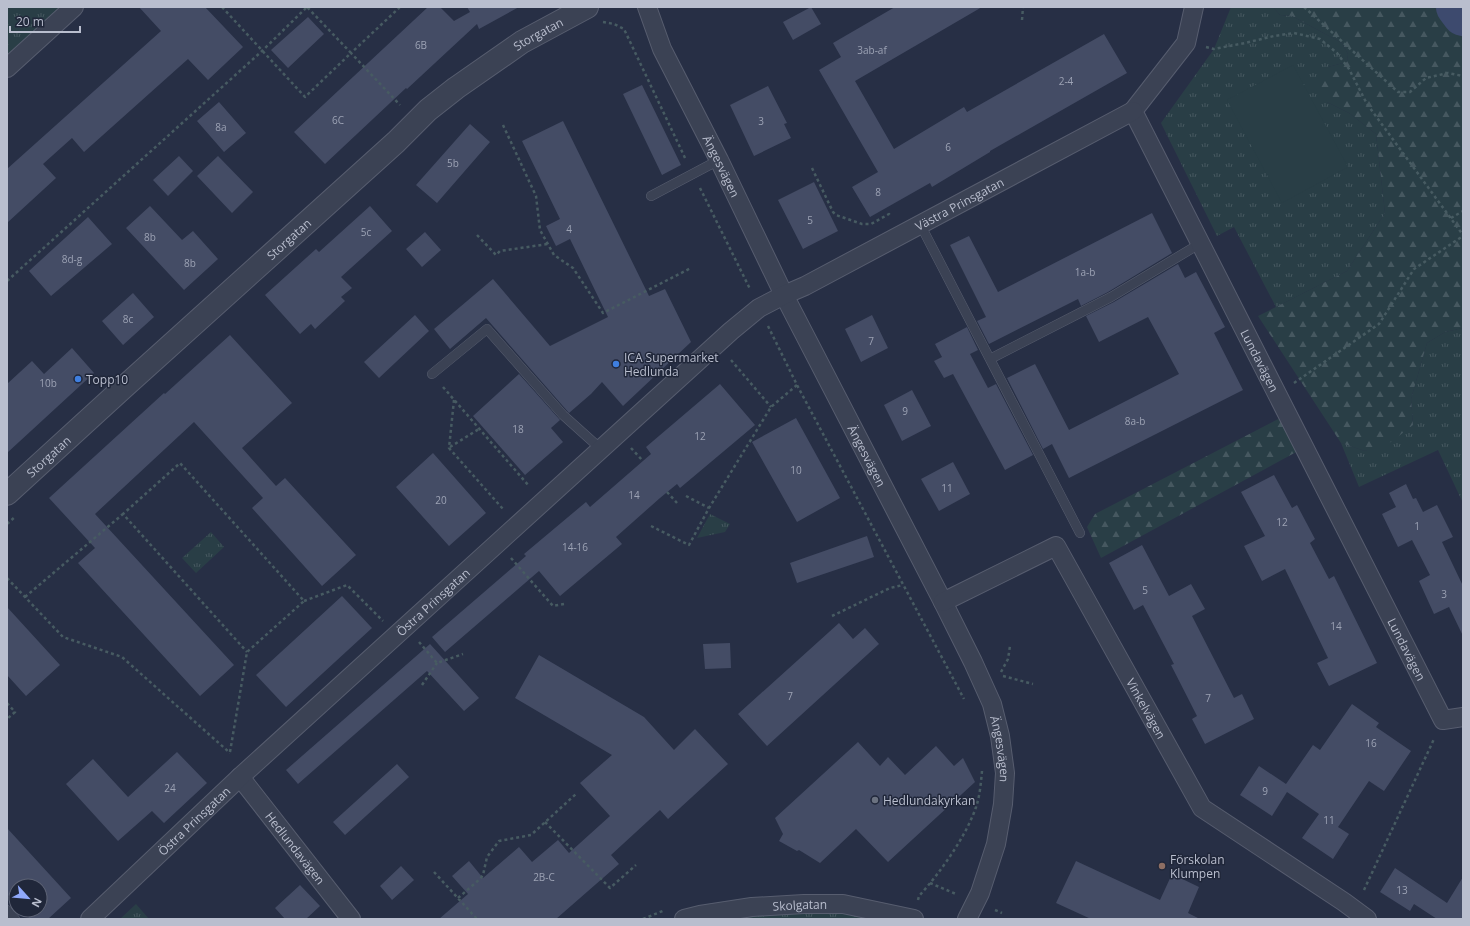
<svg xmlns="http://www.w3.org/2000/svg" width="1470" height="926" viewBox="0 0 1470 926" font-family="'Open Sans',sans-serif">
<defs>
<pattern id="grass-tufts" width="24" height="20" patternUnits="userSpaceOnUse"><rect width="24" height="20" fill="#293e46"/><path d="M3 7l-1-3M5 7V3M7 7l1-3M15 17l-1-3M17 17v-4M19 17l1-3" fill="none" stroke="#465860"/></pattern>
<pattern id="forest-firs" width="22" height="20" patternUnits="userSpaceOnUse"><rect width="22" height="20" fill="#293e46"/><path d="M5 1l3.5 6h-7zM16 11l3.5 6h-7z" fill="#465860"/></pattern>
</defs>
<rect width="100%" height="100%" fill="#272f45"/>
<path fill="url(#grass-tufts)" d="M7,7H63L7,59Z
M1231,7H1273L1280,15L1292,16L1342,43L1348,54L1347,62L1328,67L1327,102L1349,113L1376,134L1385,213L1347,271L1276,307L1234,227L1217,236L1161,123L1214,49Z
M1433,7H1463V39Z
M1463,328V503L1438,450L1359,487L1341,443L1365,451L1413,425L1411,399L1427,343L1445,332Z
M710,514L730,524L725,532L697,538Z
M211,532L224,547L196,573L182,558Z
M136,904L149,919H120Z
M804,904L914,919H684Z"/>
<path fill="url(#forest-firs)" d="M1273,7H1433L1463,39V328L1445,332L1427,343L1411,399L1413,425L1391,442L1365,451L1341,443L1258,316L1347,271L1385,213L1376,134L1349,113L1327,102L1316,79L1328,67L1347,62L1348,54L1342,43L1292,16L1280,15Z
M1282,417L1300,450L1101,558L1087,527L1095,514Z"/>
<path fill="#293e46" d="M1293,65L1348,167L1282,203L1227,100Z"/>
<g fill="none" stroke-linecap="round" stroke-linejoin="round">
<path stroke="#3d4a6e" stroke-width="42" d="M1457,7L1463,15"/>
</g>
<path fill="#444c65" d="M139,7H205L243,47L208,80L188,59L84,152L72,138L43,164L56,178L7,223V169L161,31Z
M428,7H440L454,21L470,12L467,7H519L479,29L477,24L407,89L406,88L325,164L294,132Z
M811,7L821,24L793,40L783,22Z
M895,7H982L855,81L894,149L964,107L967,112L1104,34L1127,73L990,151V152L932,187L930,183L870,217L852,187L878,172L819,70L841,57L833,43Z
M308,17L324,34L288,68L271,50Z
M642,85L681,165L662,175L623,94Z
M768,86L787,123L784,124L791,138L754,156L730,105Z
M219,102L246,133L224,152L197,121Z
M563,121L649,296L665,289L691,342L623,406L602,382L591,394L569,413L486,318L450,349L434,329L493,279L550,346L608,317L570,239L556,246L546,226L560,219L522,141Z
M470,124L490,142L437,203L416,185Z
M179,156L193,171L168,196L153,180Z
M218,156L253,192L232,213L197,176Z
M814,182L838,231L803,249L778,200Z
M150,206L182,240L193,231L218,259L184,290L126,228Z
M370,206L392,231L341,277L352,288L341,297L345,301L315,329L311,324L300,334L265,295L316,249L319,252Z
M1152,213L1172,253L1108,292L1081,306L1078,299L989,344L977,321L986,317L950,245L969,236L998,292Z
M88,217L112,244L51,296L29,271Z
M425,232L441,250L422,267L406,249Z
M1178,264L1185,278L1196,272L1225,327L1214,333L1243,390L1069,478L1052,444L1043,449L1007,378L1035,364L1069,430L1179,374L1148,317L1099,342L1086,316L1114,302Z
M133,293L154,317L123,345L102,321Z
M415,315L429,331L379,378L364,362Z
M872,315L888,348L861,362L845,329Z
M967,327L978,350L970,354L988,388L996,384L1033,455L1005,470L953,374L944,378L934,361L942,357L935,344Z
M230,335L292,403L242,448L276,486L285,478L356,555L322,586L252,508L263,498L194,422L95,514L234,665L200,696L78,563L95,548L49,498L164,393L165,394Z
M72,348L94,373L7,453V384L32,361L44,374Z
M519,374L560,420L551,428L563,442L525,475L473,416Z
M720,384L755,425L680,488L677,484L660,498L616,537L622,544L560,596L539,571L445,652L432,637L526,556L524,554L586,502L590,507L651,454L646,447Z
M912,390L931,426L902,441L884,405Z
M796,418L840,498L797,522L752,442Z
M433,453L486,513L449,546L396,487Z
M953,462L970,494L939,511L921,479Z
M1274,475L1292,508L1297,505L1315,539L1310,543L1329,579L1334,576L1377,663L1329,686L1317,663L1328,658L1285,569L1262,581L1244,546L1265,536L1241,492Z
M1406,484L1413,499L1416,498L1423,512L1437,505L1453,537L1442,542L1463,586V636L1449,607L1434,614L1419,581L1430,575L1412,540L1398,547L1382,514L1396,507L1389,493Z
M867,536L874,557L797,583L790,563Z
M1142,545L1169,596L1191,584L1205,609L1192,616L1234,698L1242,694L1254,719L1205,744L1192,719L1197,716L1171,665L1174,664L1143,605L1134,610L1109,563Z
M342,596L372,628L286,707L256,675Z
M7,607L60,665L26,696L7,675Z
M839,623L853,639L865,628L879,644L767,746L738,714Z
M730,643L731,668L705,669L703,644Z
M430,644L479,698L464,711L427,671L298,784L286,770Z
M539,655L644,717L674,750L695,729L728,764L668,819L660,810L611,855L619,864L556,919H439L468,894L452,876L469,861L483,878L519,847L532,862L558,840L569,853L610,816L580,783L612,755L515,698Z
M1352,704L1379,723L1376,727L1411,751L1384,791L1369,781L1338,827L1349,834L1333,859L1302,838L1319,814L1287,792L1272,816L1240,795L1259,766L1286,784L1313,745L1320,750Z
M858,742L880,766L888,757L905,775L936,746L954,766L963,758L975,782L888,862L856,829L820,863L799,850L797,851L779,841L783,834L775,818Z
M177,752L207,783L164,823L152,811L118,841L66,784L93,759L128,797Z
M397,764L409,777L345,835L333,822Z
M7,828L71,898L48,919H30L22,910H40V886H16V904L7,894Z
M1076,861L1160,900L1172,874L1199,887L1188,913L1200,919H1091L1056,903Z
M401,866L414,880L392,900L380,886Z
M1395,868L1447,903L1463,877V919H1437L1414,904L1410,911L1380,892Z
M300,885L320,906L306,919H285L275,908Z"/>
<g fill="none" stroke-linecap="round" stroke-linejoin="round">
<defs>
<path id="service" d="M651,196L719,160
M920,224L1080,533
M990,359L1111,297L1201,243
M432,374L487,329L563,415L602,450
M7,910L15,919"/>
<g id="minor">
<path id="s1" d="M647,7L662,49L719,160L784,295L943,602L973,662L992,704L1000,736L1005,773L1003,804L996,844L980,893L967,919"/>
<path id="s2" d="M1194,7L1186,43L1133,111L1443,720L1463,717"/>
<path d="M7,68L74,7"/>
<path id="s3" d="M943,602L1056,546L1202,808L1344,902L1367,919"/>
<path id="s4" d="M240,777L351,919"/>
<path id="s5" d="M90,919L240,777L731,331L759,308L784,295L805,286L1133,111"/>
<path id="s6" d="M684,919L700,915L752,907L804,904H843L914,919"/>
</g>
<g id="tertiary">
<path id="s7" d="M7,494L123,388L396,142L428,110L456,88L522,42L587,7"/>
</g>
</defs>
<use href="#service" stroke="#575d6f" stroke-width="10"/>
<use href="#minor" stroke="#575d6f" stroke-width="20"/>
<use href="#tertiary" stroke="#575d6f" stroke-width="24"/>
<path stroke="#475b62" stroke-width="2.5" stroke-dasharray="3 3" stroke-linecap="butt" d="M222,7L305,97L351,53L307,7
M398,7L399,8L351,53L400,105
M1304,7L1398,92H1410L1426,78L1448,73L1463,76
M1022,20L1023,7
M603,22L614,24L624,29L686,160
M1206,47L1214,49L1245,43L1274,36L1294,33L1320,39L1337,53L1349,69L1367,104L1463,235
M503,125L536,196L540,230L554,255L573,268L603,313L691,268
M812,168L833,212L836,215L862,224H871L889,214L891,217
M700,188L750,289
M1451,218L1463,211
M477,235L496,255L500,251L548,244
M7,281L262,51L307,7
M768,326L797,385L964,699
M731,360L771,407
M1294,383L1379,324L1414,269L1463,236
M443,387L529,486
M454,400L449,448L503,509
M450,447L479,429
M631,448L643,461
M667,492L677,503
M686,496L709,508
M7,524L16,516
M651,526L689,545L709,508L771,407L797,385
M511,558L553,606L564,604
M7,578L63,637L122,657L230,753
M25,597L123,514
M304,601L347,585L383,621
M832,616L890,588L903,585
M419,642L437,663L463,654
M1001,672L1008,659L1010,646
M1003,676L1033,684
M422,685L437,663
M7,703L15,712L7,719
M230,752L247,652L304,601L180,463L123,514L247,652
M545,822L610,888L636,865
M434,872L477,919
M930,883L956,894
M1364,890L1434,739
M458,898L480,879L483,875L487,857L499,841L531,835L576,794
M918,900L919,896C940,873 968,834 977,804C980,794 981,782 982,771
M995,910L1002,913
M643,919L665,910"/>
<use href="#service" stroke="#3b4254" stroke-width="9"/>
<use href="#minor" stroke="#3b4254" stroke-width="18"/>
<use href="#tertiary" stroke="#3b4254" stroke-width="22"/>
</g>
<g fill="#3f7fe0" stroke="#20273a" stroke-width="1.5">
<circle cx="616" cy="364" r="4"/>
<circle cx="78" cy="379" r="4"/>
</g>
<circle fill="#6b7280" stroke="#20273a" stroke-width="1.5" cx="875" cy="800" r="4"/>
<circle fill="#8d6e63" stroke="#20273a" stroke-width="1.5" cx="1162" cy="866" r="4"/>
<g text-anchor="middle" dominant-baseline="central" stroke-width="3" stroke-linejoin="round" paint-order="stroke">
<g font-size="10" fill="#9ca2b4">
<text x="421" y="45">6B</text>
<text x="872" y="50">3ab-af</text>
<text x="1066" y="81">2-4</text>
<text x="338" y="120">6C</text>
<text x="761" y="121">3</text>
<text x="221" y="127">8a</text>
<text x="948" y="147">6</text>
<text x="453" y="163">5b</text>
<text x="878" y="192">8</text>
<text x="810" y="220">5</text>
<text x="569" y="229">4</text>
<text x="366" y="232">5c</text>
<text x="150" y="237">8b</text>
<text x="72" y="259">8d-g</text>
<text x="190" y="263">8b</text>
<text x="1085" y="272">1a-b</text>
<text x="128" y="319">8c</text>
<text x="871" y="341">7</text>
<text x="48" y="383">10b</text>
<text x="905" y="411">9</text>
<text x="1135" y="421">8a-b</text>
<text x="518" y="429">18</text>
<text x="700" y="436">12</text>
<text x="796" y="470">10</text>
<text x="947" y="488">11</text>
<text x="634" y="495">14</text>
<text x="441" y="500">20</text>
<text x="1282" y="522">12</text>
<text x="1417" y="526">1</text>
<text x="575" y="547">14-16</text>
<text x="1145" y="590">5</text>
<text x="1444" y="594">3</text>
<text x="1336" y="626">14</text>
<text x="790" y="696">7</text>
<text x="1208" y="698">7</text>
<text x="1371" y="743">16</text>
<text x="170" y="788">24</text>
<text x="1265" y="791">9</text>
<text x="1329" y="820">11</text>
<text x="544" y="877">2B-C</text>
<text x="1402" y="890">13</text>
</g>
<g font-size="12" fill="#b9bece" stroke="#20273a">
<text stroke="none"><textPath href="#s7" startOffset="704">Storgatan</textPath></text>
<text stroke="none"><textPath href="#s1" startOffset="176">Ängesvägen</textPath></text>
<text stroke="none"><textPath href="#s5" startOffset="1132">Västra Prinsgatan</textPath></text>
<text stroke="none"><textPath href="#s7" startOffset="380">Storgatan</textPath></text>
<text stroke="none"><textPath href="#s2" startOffset="403">Lundavägen</textPath></text>
<text stroke="none"><textPath href="#s7" startOffset="56">Storgatan</textPath></text>
<text stroke="none"><textPath href="#s1" startOffset="500">Ängesvägen</textPath></text>
<text stroke="none"><textPath href="#s5" startOffset="467">Östra Prinsgatan</textPath></text>
<text stroke="none"><textPath href="#s2" startOffset="727">Lundavägen</textPath></text>
<text stroke="none"><textPath href="#s3" startOffset="312">Vinkelvägen</textPath></text>
<text stroke="none"><textPath href="#s1" startOffset="824">Ängesvägen</textPath></text>
<text stroke="none"><textPath href="#s5" startOffset="143">Östra Prinsgatan</textPath></text>
<text stroke="none"><textPath href="#s4" startOffset="90">Hedlundavägen</textPath></text>
<text stroke="none"><textPath href="#s6" startOffset="117">Skolgatan</textPath></text>
</g>
<g font-size="12" fill="#b9bece" stroke="#20273a" text-anchor="start">
<text x="624" y="357">ICA Supermarket<tspan x="624" dy="14">Hedlunda</tspan></text>
<text x="86" y="379">Topp10</text>
<text x="883" y="800">Hedlundakyrkan</text>
<text x="1170" y="859">Förskolan<tspan x="1170" dy="14">Klumpen</tspan></text>
</g>
</g>
<rect width="1470" height="926" fill="none" stroke="#b9bece" stroke-width="16"/>
<g transform="translate(28 898) rotate(117)"><circle r="19" fill="#20273a" stroke="#5d6375"/>
<path d="M0-3L7 15L0 10L-7 15Z" fill="#90a9fb"/>
<text y="-6" font-size="11" font-weight="bold" text-anchor="middle" fill="#b9bece">N</text>
</g>
<path d="M10 26v6h70v-6" fill="none" stroke="#b9bece" stroke-width="2"/>
<text x="16" y="26" font-size="12" fill="#b9bece" stroke="#20273a" stroke-width="3" paint-order="stroke">20 m</text>
</svg>
